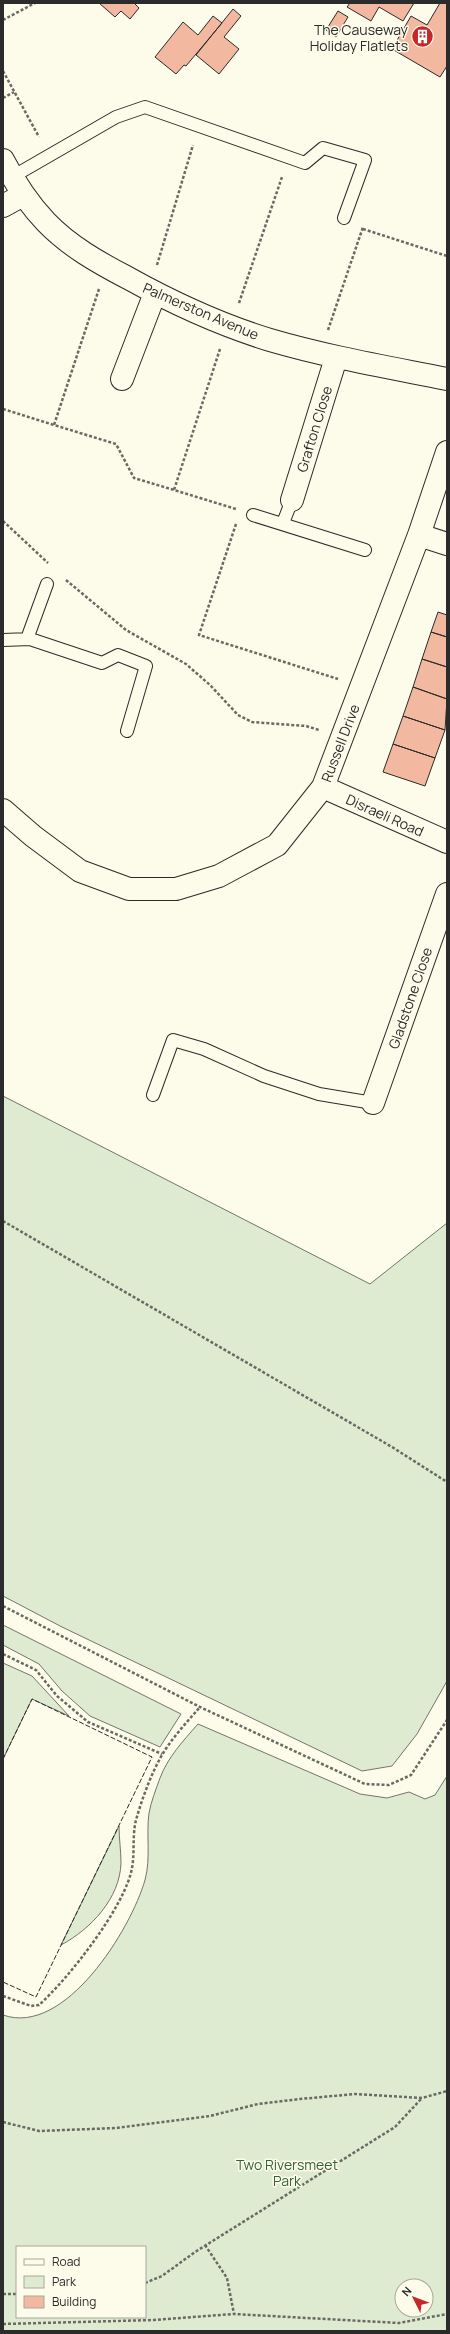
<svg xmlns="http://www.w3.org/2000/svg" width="450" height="2334" viewBox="0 0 450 2334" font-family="Manrope,sans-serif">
<rect width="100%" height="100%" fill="#fdfbea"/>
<path fill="#deebd1" stroke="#74746e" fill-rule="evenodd" d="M3,1096L370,1284L447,1223V1681L417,1734L392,1766L362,1771L62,1627L3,1596Z
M3,1625L181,1714L160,1747L90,1716L62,1691L39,1664L3,1645Z
M3,1663L32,1676L69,1716L32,1699L3,1759Z
M198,1724L360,1794L387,1798L409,1792L425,1799L435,1795L447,1776V2331H3V2015C65,2037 131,1929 145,1880C151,1858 146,1835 149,1813C151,1802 156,1789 160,1778C168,1757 183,1741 198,1724ZM17,2247H145V2317H17ZM402,2286H426V2310H402Z
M119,1826C119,1838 121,1851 121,1863C120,1898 91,1929 61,1945Z"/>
<path fill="#f2b8a0" stroke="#2b2b2b" d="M99,3H134L139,8L130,19L121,11L115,17Z
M350,3H414L403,21L379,7L371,21L347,7Z
M440,3H447V66L440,77L392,49L411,16L427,25Z
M233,9L241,16L224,37L239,49L219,74L196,55Z
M338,11L348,17L336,37L326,30Z
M213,16L222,23L186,66L184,65L176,74L155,57L183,22L198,35Z
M438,612L447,615V637L431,632Z
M431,632L447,637V667L422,659Z
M422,659L447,667V699L413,687Z
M413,687L447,699L445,730L403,716Z
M403,716L445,730L435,758L393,744Z
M393,744L435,758L425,786L383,772Z"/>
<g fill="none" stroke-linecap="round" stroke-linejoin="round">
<defs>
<path id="service" d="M12,177L116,117L145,107L305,163L323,148L365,160L344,218
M253,515L365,550
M283,523L292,500
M27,639L47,584
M3,640L30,639L102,663L118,655L146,666L127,731
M153,1095L173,1040L204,1049L264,1076L319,1094L373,1103"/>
<path id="minor" d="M3,160C15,183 28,203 46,222C69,246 99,263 128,278C173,303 221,325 270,340C328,357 387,367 447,379
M3,206L23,195
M122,379L155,293
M292,500L336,358
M419,535L447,544
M323,787L447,842
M3,810L33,836L80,871L129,889H176L219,876L277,845L323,787L419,535L447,452
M373,1103L447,894"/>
</defs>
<use href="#service" stroke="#2b2b2b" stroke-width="14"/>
<use href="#minor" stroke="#2b2b2b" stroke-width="24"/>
<path stroke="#6a6964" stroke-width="2.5" stroke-dasharray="3 2" stroke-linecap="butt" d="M3,20L35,3
M3,71L39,137
M3,98L14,92
M363,229L447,256
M157,265L193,145
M99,289L54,425L116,444L134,478L174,490
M239,303L282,177
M328,330L363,227
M220,349L174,490L236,509
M3,409L54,425
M3,521L48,563
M236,524L199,635L338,679
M66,580L126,630L186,664L210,685L238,715L252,722L306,726L319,730
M3,1221L392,1447L447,1482
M3,1606L200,1707L365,1784L389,1785L411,1775L447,1720
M3,1654L36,1670L57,1696L88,1722L162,1754
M3,1996L31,2006L39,2005C68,1979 125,1907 132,1868C135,1852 132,1836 136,1820C142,1799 151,1774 162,1755C172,1738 187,1722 200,1707
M3,2122L39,2131L116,2128L210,2116L258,2104L300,2099L355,2094L422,2098L447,2091
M205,2245L227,2278L234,2314L399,2323L447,2314
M145,2283L162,2276L195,2252L395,2127L422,2098
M3,2294H17
M3,2324L154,2320L234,2314"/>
<use href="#service" stroke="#fdfbea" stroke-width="12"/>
<use href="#minor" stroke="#fdfbea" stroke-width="22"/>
<path stroke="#2b2b2b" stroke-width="1" stroke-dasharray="5 2" stroke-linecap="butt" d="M3,1759L32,1699L152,1757L36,1997L3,1982"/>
</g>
<defs>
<symbol id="building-disc" viewBox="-11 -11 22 22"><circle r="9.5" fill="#c62828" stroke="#fdfbea"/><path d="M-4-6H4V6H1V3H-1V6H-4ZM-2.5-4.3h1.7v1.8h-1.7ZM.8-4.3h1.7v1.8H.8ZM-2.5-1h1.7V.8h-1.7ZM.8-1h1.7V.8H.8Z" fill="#fff"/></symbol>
</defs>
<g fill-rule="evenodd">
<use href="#building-disc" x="410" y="24" width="25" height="25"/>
</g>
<g text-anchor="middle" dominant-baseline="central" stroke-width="3" stroke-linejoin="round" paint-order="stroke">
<g font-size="14" fill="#2b2b2b" stroke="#fdfbea" text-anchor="end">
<text x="408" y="29">The Causeway<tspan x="408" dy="16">Holiday Flatlets</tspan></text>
</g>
<g font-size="14" fill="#2b2b2b" stroke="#fdfbea">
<text transform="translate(201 311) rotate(23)">Palmerston Avenue</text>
<text transform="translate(314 429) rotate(-73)">Grafton Close</text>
<text transform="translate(340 743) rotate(-69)">Russell Drive</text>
<text transform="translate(385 815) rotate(24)">Disraeli Road</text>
<text transform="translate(410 998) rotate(-71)">Gladstone Close</text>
</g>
<g font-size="14" fill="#34623c" stroke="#fdfbea">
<text x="287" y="2164">Two Riversmeet<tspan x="287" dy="16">Park</tspan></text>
</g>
</g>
<rect width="450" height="2334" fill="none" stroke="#2b2b2b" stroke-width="8"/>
<rect x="16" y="2246" width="130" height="72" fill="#fdfbea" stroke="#a9a89e"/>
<rect x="24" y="2259" width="20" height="6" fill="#fdfbea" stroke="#a9a89e"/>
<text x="52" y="2266" font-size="12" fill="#2b2b2b">Road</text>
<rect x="24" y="2276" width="20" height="12" fill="#deebd1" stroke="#a9a89e"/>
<text x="52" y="2286" font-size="12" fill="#2b2b2b">Park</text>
<rect x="24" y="2296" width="20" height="12" fill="#f2b8a0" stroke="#a9a89e"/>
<text x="52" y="2306" font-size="12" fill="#2b2b2b">Building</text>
<g transform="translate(414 2298) rotate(312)"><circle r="19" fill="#fdfbea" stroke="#a9a89e"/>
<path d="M0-3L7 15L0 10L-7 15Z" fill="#c62828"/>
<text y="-6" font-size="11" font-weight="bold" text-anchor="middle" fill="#2b2b2b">N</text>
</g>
</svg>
